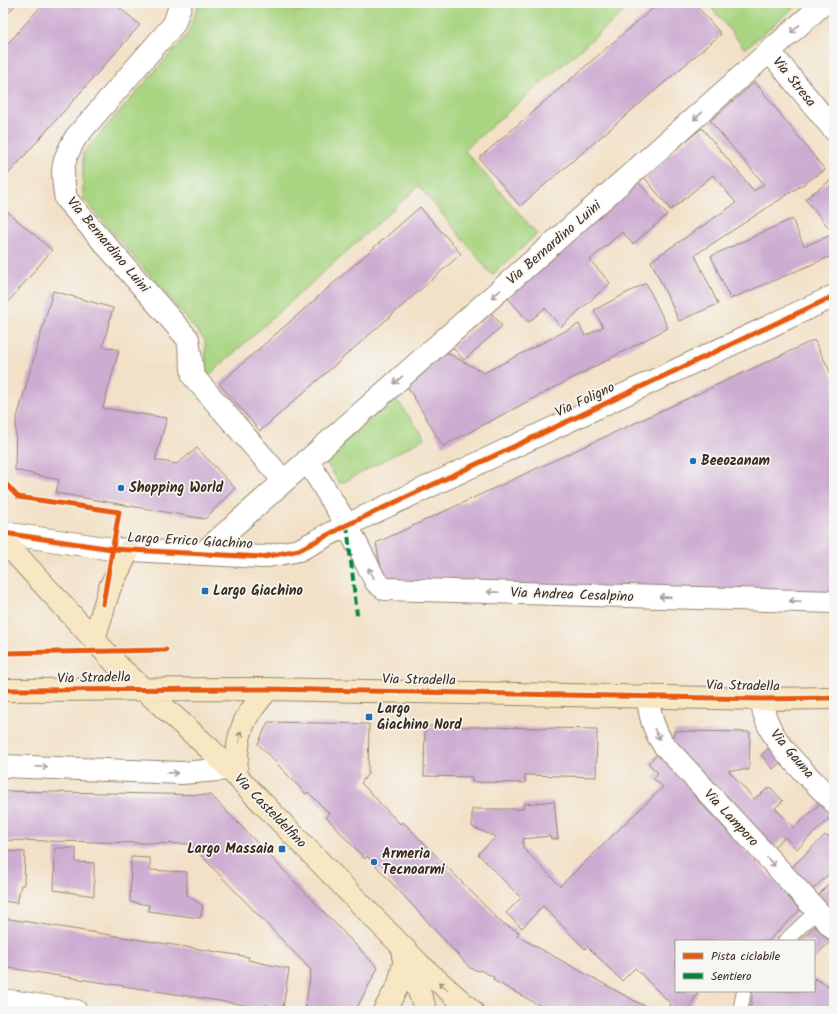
<svg xmlns="http://www.w3.org/2000/svg" width="837" height="1014" viewBox="0 0 837 1014" font-family="Kalam,sans-serif">
<rect width="100%" height="100%" fill="#f6f6f2"/>
<filter id="ink" filterUnits="userSpaceOnUse"><feTurbulence type="fractalNoise" baseFrequency=".025" numOctaves="2"/><feDisplacementMap in="SourceGraphic" scale="8" xChannelSelector="R" yChannelSelector="G"/><feConvolveMatrix kernelMatrix="1 2 1 2 8 2 1 2 1" color-interpolation-filters="sRGB"/></filter>
<filter id="wash" filterUnits="userSpaceOnUse"><feTurbulence type="fractalNoise" baseFrequency=".012" numOctaves="4" result="noise"/><feDisplacementMap in="SourceGraphic" scale="16" xChannelSelector="R" yChannelSelector="G"/><feGaussianBlur stdDeviation="0.9" result="paint"/><feColorMatrix in="noise" values="0 0 0 0 0 0 0 0 0 0 0 0 0 0 0 0 0 1.4 0 .05"/><feComposite in="paint" operator="in"/></filter>
<g filter="url(#wash)">
<rect width="100%" height="100%" fill="#f2e1c7"/>
<path fill="#a9d582" stroke="#728050" d="M199,3H281L294,12L345,5L348,3H634L464,150L537,234L492,275L419,186L207,377L205,340L83,198V153L187,35Z
M708,3H799L745,49Z
M394,396L425,438L340,484L325,461Z"/>
<g id="blocks">
<path fill="#cdacd1" d="M3,3H17L3,19Z
M44,3H114L140,25L3,180V49Z
M659,3H694L721,34L520,206L479,158Z
M755,82L825,170L695,255L718,304L679,321L651,261L736,203L713,175L671,210L643,176L702,128L754,191L764,184L710,121Z
M831,180L834,184V255L730,299L711,256L792,219L804,246L834,234L805,199Z
M638,182L667,215L633,244L622,232L590,260L610,283L561,327L545,308L529,322L507,297Z
M420,207L461,254L260,431L219,384Z
M3,208L52,250L3,308Z
M646,283L668,328L443,446L404,381L442,350L484,373L579,324L585,336L603,327L594,310Z
M53,291L113,308L103,346L119,350L103,408L167,418L155,460L177,464L197,448L235,488L205,519L56,493L59,480L15,470L16,421Z
M491,313L502,326L464,360L452,347Z
M814,340L834,379V602L385,589L376,543Z
M268,722L369,724L368,774L361,783L400,824L403,822L502,923L519,932L517,936L653,1011H550L493,980L494,977L480,970L479,971L470,968L367,856L365,859L326,817L329,813L308,792L306,794L258,744Z
M425,726L597,729L596,777L525,775V783L472,782V777L424,776Z
M675,731L750,732L749,770H728L754,799L770,787L783,801L775,808L794,828L823,801L834,814L797,849L785,837L770,850L669,744Z
M772,745L785,758L773,769L761,755Z
M662,750L698,789L693,795L788,895L787,896L800,910L768,941H676V991H699L687,1011H667L671,1004L635,968L622,981L587,946L585,949L543,906L522,928L506,913L521,898L478,854L496,837L472,827V809H523L524,804L554,801L558,839H551L550,836L523,839V848L560,886L663,787L653,778L658,773L648,763Z
M3,791L211,795L378,968L355,1011H305L311,970L190,844L3,840Z
M834,834V869L810,892L789,870L825,835L827,837Z
M55,848H76V862L94,863V896L54,890Z
M3,851L25,852L24,885H21L17,903L3,901Z
M131,857L150,858V870L187,872V895L203,906L200,918L148,911L149,905L130,902Z
M834,877V915L817,897Z
M3,918L249,957L248,960L289,969L283,1008L265,1005L264,1008L3,967Z
M815,926L830,942L814,957V941H799Z
M814,978L828,986L834,981V1011H750L753,991H814Z"/>
</g>
</g>
<g filter="url(#ink)">
<use href="#blocks" fill-opacity="0" stroke="#968672" stroke-width="1"/>
<g fill="none" stroke-linecap="round" stroke-linejoin="round">
<defs>
<path id="lane" d="M785,941L817,911
M740,1011L744,991"/>
<path id="street" d="M181,3L174,24L76,137C61,162 61,171 66,199L188,339L193,376L283,480
M770,52L834,130
M307,460L347,525L376,582L385,589L834,602
M3,533L112,549L263,557L299,550L347,525L834,296
M203,553L824,3
M648,696C649,714 653,729 663,744L834,929
M762,699C763,739 808,775 834,802
M3,766L182,773L229,769
M3,1000L76,1011"/>
<path id="secondary" d="M3,540L120,668L210,749L419,964L472,1011
M94,639L110,587L129,550
M3,690L268,689L762,699L834,698
M236,775C237,756 237,734 247,717C253,707 261,698 268,689
M403,956L411,969L426,1011
M384,1011L399,984L405,959"/>
</defs>
<use href="#lane" stroke="#968672" stroke-width="16"/>
<use href="#street" stroke="#968672" stroke-width="24"/>
<use href="#secondary" stroke="#968672" stroke-width="24"/>
<use href="#lane" stroke="#fff" stroke-width="14"/>
<use href="#street" stroke="#fff" stroke-width="22"/>
<use href="#secondary" stroke="#f7e8c3" stroke-width="22"/>
<path stroke="#00873e" stroke-width="4" stroke-dasharray="8 4" stroke-linecap="butt" d="M347,525L357,615"/>
<defs>
<path id="cycleway" d="M3,481L18,497L119,512L103,604
M3,533L112,549L263,557L299,550L347,525L834,296
M3,653L166,650
M3,690L268,689L762,699L834,698"/>
</defs>
<use href="#cycleway" stroke="#f6f6f2" stroke-width="8"/>
<use href="#cycleway" stroke="#e8590c" stroke-width="5"/>
</g>
<defs><path id="oneway-shaft" d="M-6 0H5M1.5-3L5.5 0L1.5 3" fill="none" stroke-width="1.6" stroke-linecap="round" stroke-linejoin="round"/></defs>
<g stroke="#a79f9a">
<use href="#oneway-shaft" transform="translate(795 29) rotate(137)"/>
<use href="#oneway-shaft" transform="translate(698 116) rotate(139)"/>
<use href="#oneway-shaft" transform="translate(496 294) rotate(139)"/>
<use href="#oneway-shaft" transform="translate(398 380) rotate(139)"/>
<use href="#oneway-shaft" transform="translate(371 573) rotate(-119)"/>
<use href="#oneway-shaft" transform="translate(493 592) rotate(-178)"/>
<use href="#oneway-shaft" transform="translate(665 597) rotate(-178)"/>
<use href="#oneway-shaft" transform="translate(795 601) rotate(-178)"/>
<use href="#oneway-shaft" transform="translate(657 734) rotate(63)"/>
<use href="#oneway-shaft" transform="translate(42 767) rotate(2)"/>
<use href="#oneway-shaft" transform="translate(172 773) rotate(2)"/>
<use href="#oneway-shaft" transform="translate(771 862) rotate(47)"/>
</g>
<g stroke="#998970">
<use href="#oneway-shaft" transform="translate(240 737) rotate(-78)"/>
<use href="#oneway-shaft" transform="translate(443 986) rotate(-138)"/>
</g>
</g>
<g fill="#1f6fb2" stroke="#f6f6f2" stroke-width="1.5">
<circle cx="693" cy="461" r="4"/>
<circle cx="121" cy="488" r="4"/>
<rect x="201" y="587" width="8" height="8" rx="2"/>
<rect x="365" y="713" width="8" height="8" rx="2"/>
<rect x="278" y="845" width="8" height="8" rx="2"/>
<circle cx="374" cy="862" r="4"/>
</g>
<g text-anchor="middle" dominant-baseline="central" stroke-width="3.5" stroke-linejoin="round" paint-order="stroke">
<g font-size="14" fill="#3b2a1e" stroke="#f6f6f2">
<text transform="translate(794 82) rotate(51)">Via Stresa</text>
<text transform="translate(554 243) rotate(-41)">Via Bernardino Luini</text>
<text transform="translate(108 245) rotate(50)">Via Bernardino Luini</text>
<text transform="translate(585 400) rotate(-25)">Via Foligno</text>
<text transform="translate(190 541) rotate(3)">Largo Errico Giachino</text>
<text transform="translate(572 595) rotate(2)">Via Andrea Cesalpino</text>
<text transform="translate(94 678) rotate(-1)">Via Stradella</text>
<text transform="translate(419 680) rotate(1)">Via Stradella</text>
<text transform="translate(743 686) rotate(1)">Via Stradella</text>
<text transform="translate(792 754) rotate(50)">Via Gauna</text>
<text transform="translate(270 811) rotate(46)">Via Casteldelfino</text>
<text transform="translate(731 818) rotate(47)">Via Lamporo</text>
</g>
<g font-size="14" font-weight="bold" fill="#3b2a1e" stroke="#f6f6f2" text-anchor="start">
<text x="701" y="461">Beeozanam</text>
<text x="129" y="488">Shopping World</text>
<text x="213" y="591">Largo Giachino</text>
<text x="377" y="709">Largo<tspan x="377" dy="16">Giachino Nord</tspan></text>
<text x="274" y="849" text-anchor="end">Largo Massaia</text>
<text x="382" y="854">Armeria<tspan x="382" dy="16">Tecnoarmi</tspan></text>
</g>
</g>
<rect width="837" height="1014" fill="none" stroke="#f6f6f2" stroke-width="16"/>
<rect x="675" y="940" width="140" height="52" fill="#f6f6f2" stroke="#aba49d"/>
<rect x="683" y="953" width="20" height="6" fill="#e8590c" stroke="#aba49d"/>
<text x="711" y="960" font-size="12" fill="#3b2a1e">Pista ciclabile</text>
<rect x="683" y="973" width="20" height="6" fill="#00873e" stroke="#aba49d"/>
<text x="711" y="980" font-size="12" fill="#3b2a1e">Sentiero</text>
</svg>
